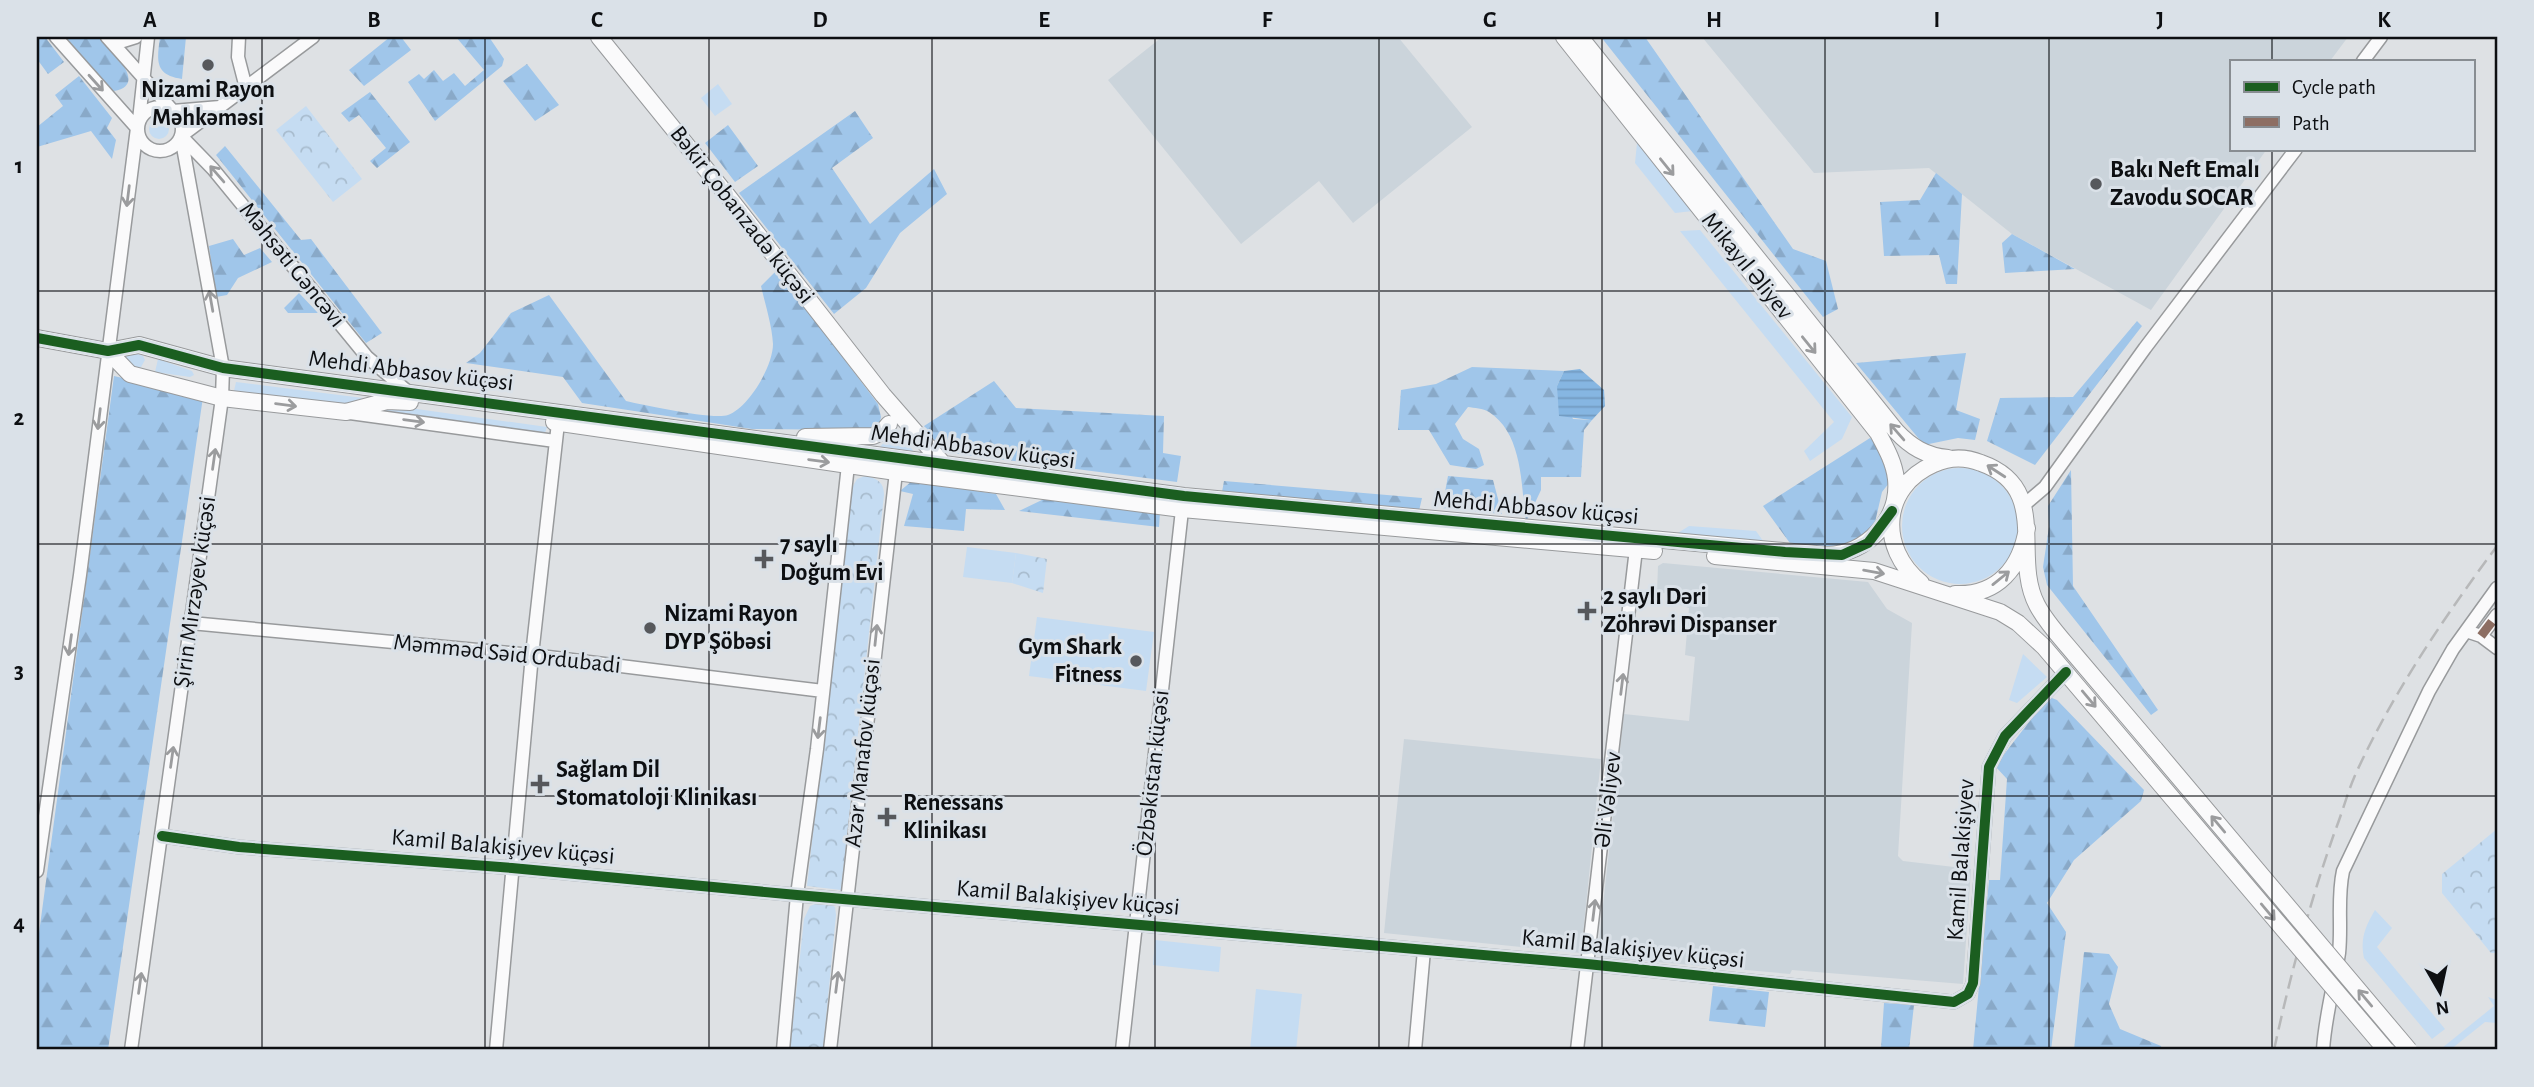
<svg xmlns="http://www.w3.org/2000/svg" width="2534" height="1087" viewBox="0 0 2534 1087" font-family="'Alegreya Sans',sans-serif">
<defs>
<pattern id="forest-firs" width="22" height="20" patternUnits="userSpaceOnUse" patternTransform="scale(1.75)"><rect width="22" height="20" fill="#a0c6ea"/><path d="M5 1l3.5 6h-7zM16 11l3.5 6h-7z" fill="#89a9c8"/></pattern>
<pattern id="park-crowns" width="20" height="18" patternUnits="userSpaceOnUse" patternTransform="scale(1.75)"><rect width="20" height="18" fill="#c5dcf2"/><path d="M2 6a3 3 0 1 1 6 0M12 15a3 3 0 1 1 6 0" fill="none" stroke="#a8bcce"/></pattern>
<pattern id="water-rules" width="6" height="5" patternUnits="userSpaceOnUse" patternTransform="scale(1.75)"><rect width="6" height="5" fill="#86b6e2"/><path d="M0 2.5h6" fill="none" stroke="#729bc1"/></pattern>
</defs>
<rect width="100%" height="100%" fill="#dee1e4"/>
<path fill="#cbd4db" d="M1162,37H1398L1472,127L1353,223L1319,181L1241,244L1108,80Z
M1702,37H2348L2330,61H2231V149H2267L2151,310L2012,234L1929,168L1814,173Z
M1663,563L1868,582L1887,609L1912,623L1898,856L1903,861L1971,869L1963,984L1792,970L1790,974L1601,957L1598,951L1624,714L1689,721L1695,657L1685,655L1689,608L1665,600V593L1657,592L1658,566Z
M1404,739L1601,759L1581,953L1384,933Z"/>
<path fill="#c5dcf2" d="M718,84L732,104L715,116L701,98Z
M149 129a10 10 0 1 1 20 0a10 10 0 1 1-20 0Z
M1637,143L1693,211L1675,213L1635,163Z
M1700,230L1852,417L1842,439L1810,461L1804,451L1834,422L1680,231Z
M132,352L143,356L145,360L141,367H128L124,358Z
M158,359L192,371L194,375L190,377L155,372Z
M236,382L363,398L342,405L234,391Z
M395,406L547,427L545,433L376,410Z
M894,427L919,458L876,451L890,436Z
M1902 526a58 58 0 1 1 116 0a58 58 0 1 1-116 0Z
M1689,526L1756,531L1766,545L1673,536Z
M967,547L1016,553L1012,583L963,577Z
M1037,617L1154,632L1146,691L1029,676Z
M2023,654L2047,677L2017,703L2009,700Z
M2375,910L2392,928L2377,947L2445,1029L2432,1039L2364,958C2360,939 2365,927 2375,910Z
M1155,940L1221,947L1219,972L1153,965Z
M1256,989L1302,994L1296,1050H1250Z
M2488,997L2497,1000V1023L2485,1022L2450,1050H2445L2442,1048L2494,1006Z"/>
<path fill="url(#forest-firs)" d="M37,37H45L64,62L48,74L37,59Z
M66,37H100C111,50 149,85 114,91L106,86Z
M160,37H186L182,79C154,75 157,60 160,37Z
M390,37H401L411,50L364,86L349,70Z
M456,37H489L504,59L502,66L435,121L408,82L419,74L424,79L434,70L443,81L454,73L465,86L484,70Z
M1601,37H1645L1793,249L1826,261L1838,309L1823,317Z
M527,64L559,105L535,121L503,81Z
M79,76L112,118L107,128L116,140L112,159L91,131L37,147V127L63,106L55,95Z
M370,92L410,142L377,168L370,161L386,148L359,115L349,122L341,113Z
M855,111L873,138L832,168L870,224L934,169L947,194L900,233L866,288L834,314L739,193Z
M728,125L758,166L735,182L705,143Z
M225,146L301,240L311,239L382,333L366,343L216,155Z
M1936,173L1962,194L1957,284H1946L1939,255L1884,256L1880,202L1920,200Z
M2012,234L2075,269L2005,273L2002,243Z
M233,239L244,255L260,248L272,262L238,278L227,295L216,297L209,246Z
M777,270L878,404L881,417L879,426L870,430H852L752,429L582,403L563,377L466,363L480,353L511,313L549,295L626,401C644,405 713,420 728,415C749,407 773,366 773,344C772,325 765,304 761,286Z
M299,293L318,313H288L284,308Z
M2137,321L2142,326L2035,465L1987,441L2000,398L2073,397Z
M1966,353L1956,410L1980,419L1975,440L1958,438L1924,445L1856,363Z
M1472,367L1564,371L1557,386L1573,419L1592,420L1584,430L1581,477H1541V490L1526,522C1521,485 1523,434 1489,412C1483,408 1474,408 1468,407L1455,424L1463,439L1479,449L1484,465L1476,469L1450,465L1429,430H1398L1401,390L1436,384Z
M114,376L203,397L108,1050H37V948Z
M994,381L1016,408L1164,416L1163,453L1181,456L1177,482L943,452L924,426Z
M1870,438L1880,447L1893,478L1882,492L1873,531L1843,551L1795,550L1763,506Z
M2071,470L2073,586L2158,710L2151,715L2047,585L2043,567L2049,527L2048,506Z
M1448,476L1493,480L1502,514L1442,508Z
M912,481L996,494L1005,510L966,509L964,531L904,526L913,494L900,491Z
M1224,481L1422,498L1419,511L1222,492Z
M1044,499L1160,513L1159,527L1019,511Z
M2052,698L2057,700L2144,790L2141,801L2074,860L2047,903L2066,932L2051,1050H1973L1989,880H2000L2007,779L1995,766L2046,700Z
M2084,952L2109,954L2118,967L2109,1004L2120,1029L2161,1046L2162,1050H2074Z
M1713,986L1769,992L1765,1027L1709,1021Z
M1884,1003L1914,1005L1909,1050L1881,1048Z"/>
<path fill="url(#park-crowns)" d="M306,106L362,179L333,202L276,130Z
M865,476C877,478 884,482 884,495L841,890L807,886L852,488L857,479Z
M1016,553L1047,559L1043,593L1012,583Z
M2497,829V953H2491L2442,893V874Z
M820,902L830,904L835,907L836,915L823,1050H790L804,919L810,906Z"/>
<path fill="url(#water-rules)" d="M1580,369L1604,390L1605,406L1592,420L1559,416L1557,386L1564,371Z"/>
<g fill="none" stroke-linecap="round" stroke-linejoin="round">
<defs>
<path id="street" d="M107,37L173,111L220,107
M107,37L120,42L136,37
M239,37L238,57L246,88
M2363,61L2381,37
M138 129a22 22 0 1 1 44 0a22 22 0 1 1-44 0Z
M139,120L148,37
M181,136L213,169L367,357L407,391
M181,136L313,37
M350,413L555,441
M2024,505L2045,487L2145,348L2296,149
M191,623L532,655L823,691
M2466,631L2481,636L2497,648
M2481,636L2497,615
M162,836L239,847L512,868L797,895L1587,964L1954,1002L1968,994L1973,983L1989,767L2005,736L2066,672
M37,871L80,575L137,128L56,37
M131,1050L222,398L223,368L181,136
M496,1050L532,655L558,423
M783,1050L797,895L817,749L848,465
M830,1050L896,472L895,463
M1122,1050L1183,501
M1415,1050L1424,950
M1577,1050L1636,549
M2323,1050C2325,1017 2334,986 2339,953C2342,926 2337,898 2343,871L2429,691L2453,649L2497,588"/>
<path id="secondary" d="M599,37L727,195L883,395L945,466
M1580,37L1896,431C1911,447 1926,456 1948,458
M37,338L108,351L139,345L223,368L1184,496L1827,555C1867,554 1900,519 1896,479C1894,462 1886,448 1878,433L1564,37
M108,351L130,374L222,398L346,412L387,401L410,402
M554,422L896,472L1182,509L1654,551
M805,437L873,436L882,432L889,424
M1715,556L1874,571L2000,612L2018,623L2044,647L2145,766
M1921,583C1878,548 1881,487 1934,464C1949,457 1966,457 1981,463C2052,488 2011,556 2037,605C2047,624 2063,640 2076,656C2102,687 2129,718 2155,749
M1955,594C1998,596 2021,567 2027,528"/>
</defs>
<use href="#street" stroke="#989a9c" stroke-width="15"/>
<use href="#secondary" stroke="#989a9c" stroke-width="18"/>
<use href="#street" stroke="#fafafb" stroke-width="12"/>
<use href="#secondary" stroke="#fafafb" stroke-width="16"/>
<path stroke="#b7b8b9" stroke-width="2.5" stroke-dasharray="14 7" stroke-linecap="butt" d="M2274,1050C2290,976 2310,902 2335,831C2343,811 2348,790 2357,771C2394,691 2445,616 2497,546"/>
<defs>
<path id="secondary-bridge" d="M2155,749L2409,1050
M2145,766L2386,1050"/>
</defs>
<use href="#secondary-bridge" stroke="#989a9c" stroke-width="18" stroke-linecap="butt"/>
<use href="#secondary-bridge" stroke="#fafafb" stroke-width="16"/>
<path stroke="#8d6e63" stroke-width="9" stroke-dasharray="18 9" stroke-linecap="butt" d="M2481,636L2497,615"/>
<defs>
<path id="cycleway" d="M37,338L108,351L139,345L223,368L1184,496L1785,552L1842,555L1868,543L1892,511
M162,836L239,847L512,868L797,895L1587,964L1954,1002L1968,994L1973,983L1989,767L2005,736L2066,672"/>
</defs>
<use href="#cycleway" stroke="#dae1e8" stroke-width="15"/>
<use href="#cycleway" stroke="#1b5e20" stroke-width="10"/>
</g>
<defs><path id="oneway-shaft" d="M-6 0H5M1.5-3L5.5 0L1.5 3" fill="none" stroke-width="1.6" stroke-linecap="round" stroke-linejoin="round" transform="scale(1.75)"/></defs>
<g stroke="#9b9c9e">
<use href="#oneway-shaft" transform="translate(96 83) rotate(48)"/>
<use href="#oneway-shaft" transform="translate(1667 167) rotate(51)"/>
<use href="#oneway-shaft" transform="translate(217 174) rotate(-131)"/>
<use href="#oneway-shaft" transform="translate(128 196) rotate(97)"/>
<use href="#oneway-shaft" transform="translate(211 301) rotate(-100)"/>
<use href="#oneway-shaft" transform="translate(1809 345) rotate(51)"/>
<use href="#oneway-shaft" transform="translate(286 405) rotate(7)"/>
<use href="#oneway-shaft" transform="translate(99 419) rotate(97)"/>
<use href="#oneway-shaft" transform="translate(414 421) rotate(8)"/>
<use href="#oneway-shaft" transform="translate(1897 432) rotate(-131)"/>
<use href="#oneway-shaft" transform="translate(214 459) rotate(-82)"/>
<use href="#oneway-shaft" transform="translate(819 461) rotate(8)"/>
<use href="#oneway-shaft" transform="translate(1996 471) rotate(-147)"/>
<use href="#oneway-shaft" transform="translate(1874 572) rotate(10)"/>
<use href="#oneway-shaft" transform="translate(2001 578) rotate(-39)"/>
<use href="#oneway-shaft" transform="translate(876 635) rotate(-84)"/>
<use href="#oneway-shaft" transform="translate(70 645) rotate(98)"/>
<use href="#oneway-shaft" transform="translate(1622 684) rotate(-83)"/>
<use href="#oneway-shaft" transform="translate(2089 699) rotate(50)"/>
<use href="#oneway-shaft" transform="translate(819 728) rotate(97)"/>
<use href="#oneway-shaft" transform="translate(172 757) rotate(-82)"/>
<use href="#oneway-shaft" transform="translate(2218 824) rotate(-130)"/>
<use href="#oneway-shaft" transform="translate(1594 910) rotate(-83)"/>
<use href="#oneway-shaft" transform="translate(2268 912) rotate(50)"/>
<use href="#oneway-shaft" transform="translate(837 982) rotate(-83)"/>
<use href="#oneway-shaft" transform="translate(140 983) rotate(-82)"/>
<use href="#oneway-shaft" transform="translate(2365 998) rotate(-130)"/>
</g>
<path fill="none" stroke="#0d0f12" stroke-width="2" stroke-opacity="0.55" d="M262,37V1050M485,37V1050M709,37V1050M932,37V1050M1155,37V1050M1379,37V1050M1602,37V1050M1825,37V1050M2049,37V1050M2272,37V61M2272,149V1050M37,291H2497M37,544H2497M37,796H2497"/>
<g fill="#56585c" stroke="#dae1e8" stroke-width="2.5">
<circle cx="208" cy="65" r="7"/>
<circle cx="2096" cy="184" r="7"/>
<path d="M760.5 548.5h7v7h7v7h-7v7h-7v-7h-7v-7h7z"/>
<path d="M1583.5 600.5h7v7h7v7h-7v7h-7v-7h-7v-7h7z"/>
<circle cx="650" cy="628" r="7"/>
<circle cx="1136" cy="661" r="7"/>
<path d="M536.5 773.5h7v7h7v7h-7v7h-7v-7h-7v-7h7z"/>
<path d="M883.5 806.5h7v7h7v7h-7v7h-7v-7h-7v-7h7z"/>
</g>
<g text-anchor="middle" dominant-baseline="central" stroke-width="6" stroke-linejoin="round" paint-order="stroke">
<g font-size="24" font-weight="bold" fill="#0d0f12" stroke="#dae1e8" text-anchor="start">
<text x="208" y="90" text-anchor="middle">Nizami Rayon<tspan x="208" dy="28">Məhkəməsi</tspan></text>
<text x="2110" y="170">Bakı Neft Emalı<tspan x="2110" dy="28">Zavodu SOCAR</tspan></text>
<text x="780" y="545">7 saylı<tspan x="780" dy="28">Doğum Evi</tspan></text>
<text x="1603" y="597">2 saylı Dəri<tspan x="1603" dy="28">Zöhrəvi Dispanser</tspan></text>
<text x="664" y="614">Nizami Rayon<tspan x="664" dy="28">DYP Şöbəsi</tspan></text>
<text x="1122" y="647" text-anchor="end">Gym Shark<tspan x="1122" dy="28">Fitness</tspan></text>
<text x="556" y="770">Sağlam Dil<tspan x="556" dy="28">Stomatoloji Klinikası</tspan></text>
<text x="903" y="803">Renessans<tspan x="903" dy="28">Klinikası</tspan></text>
</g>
<g font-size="24" fill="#0d0f12" stroke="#dae1e8">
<text transform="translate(742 215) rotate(52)">Bəkir Çobanzadə küçəsi</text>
<text transform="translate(292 265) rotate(51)">Məhsəti Gəncəvi</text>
<text transform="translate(1747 266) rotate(51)">Mikayıl Əliyev</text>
<text transform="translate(411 371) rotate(7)">Mehdi Abbasov küçəsi</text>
<text transform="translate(973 447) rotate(8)">Mehdi Abbasov küçəsi</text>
<text transform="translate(1536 508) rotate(5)">Mehdi Abbasov küçəsi</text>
<text transform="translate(195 592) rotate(-82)">Şirin Mirzəyev küçəsi</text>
<text transform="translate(507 654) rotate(6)">Məmməd Səid Ordubadi</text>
<text transform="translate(863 753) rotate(-84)">Azər Manafov küçəsi</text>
<text transform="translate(1153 773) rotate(-84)">Özbəkistan küçəsi</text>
<text transform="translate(1608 800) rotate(-83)">Əli Vəliyev</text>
<text transform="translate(503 847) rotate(5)">Kamil Balakişiyev küçəsi</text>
<text transform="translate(1961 860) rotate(-86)">Kamil Balakişiyev</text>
<text transform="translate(1068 898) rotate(5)">Kamil Balakişiyev küçəsi</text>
<text transform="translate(1633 949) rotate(6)">Kamil Balakişiyev küçəsi</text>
</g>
</g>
<rect width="2534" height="1087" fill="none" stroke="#dae1e8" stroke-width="77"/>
<rect x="2230" y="60" width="245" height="91" fill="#dae1e8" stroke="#888d92" stroke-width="2"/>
<rect x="2244" y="82" width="35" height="10" fill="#1b5e20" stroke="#888d92" stroke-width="2"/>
<text x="2292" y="94" font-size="21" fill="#0d0f12">Cycle path</text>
<rect x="2244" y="117" width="35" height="10" fill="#8d6e63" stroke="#888d92" stroke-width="2"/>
<text x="2292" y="130" font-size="21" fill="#0d0f12">Path</text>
<g transform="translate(2440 992) rotate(171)" stroke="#dae1e8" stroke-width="5" paint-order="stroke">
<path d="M0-5L12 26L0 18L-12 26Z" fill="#0d0f12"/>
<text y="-10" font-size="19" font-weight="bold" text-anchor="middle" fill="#0d0f12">N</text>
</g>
<rect x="38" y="38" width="2458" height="1010" fill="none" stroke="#0d0f12" stroke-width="2.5"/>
<g font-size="23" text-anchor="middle" font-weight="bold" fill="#0d0f12">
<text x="150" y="27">A</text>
<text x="374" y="27">B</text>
<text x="597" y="27">C</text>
<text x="820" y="27">D</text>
<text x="1044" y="27">E</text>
<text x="1267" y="27">F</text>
<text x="1490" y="27">G</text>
<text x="1714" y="27">H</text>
<text x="1937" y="27">I</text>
<text x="2160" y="27">J</text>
<text x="2384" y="27">K</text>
<text x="19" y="173">1</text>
<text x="19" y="425">2</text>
<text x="19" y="678">3</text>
<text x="19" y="930">4</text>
</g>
</svg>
